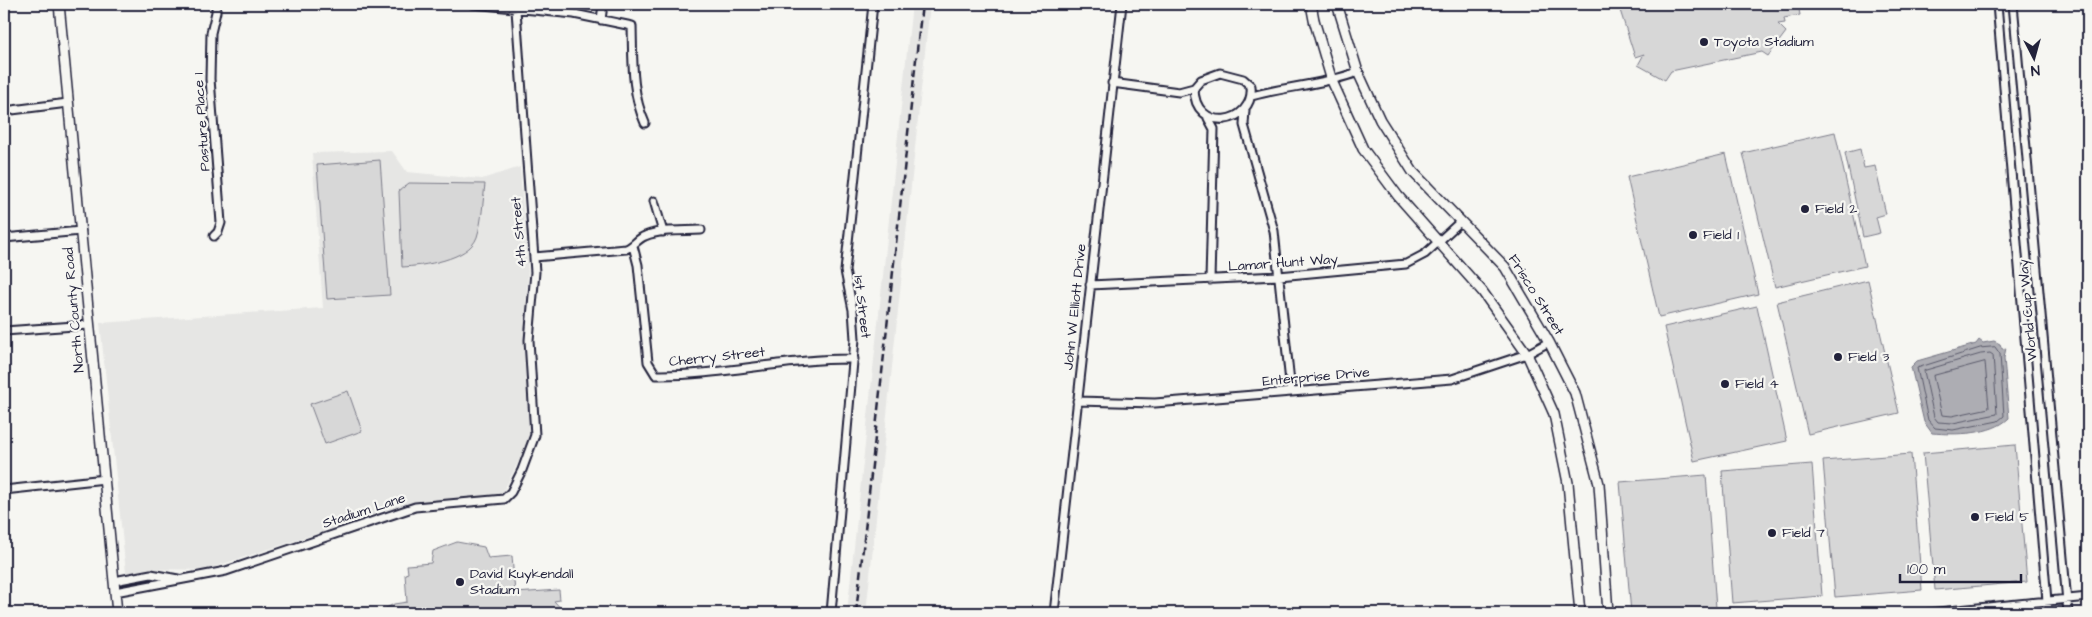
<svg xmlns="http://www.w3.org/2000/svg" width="2092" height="617" viewBox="0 0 2092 617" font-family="'Architects Daughter',sans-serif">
<rect width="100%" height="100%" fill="#f6f6f2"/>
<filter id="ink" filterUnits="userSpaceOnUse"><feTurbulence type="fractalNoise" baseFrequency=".02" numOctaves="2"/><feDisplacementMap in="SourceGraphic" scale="10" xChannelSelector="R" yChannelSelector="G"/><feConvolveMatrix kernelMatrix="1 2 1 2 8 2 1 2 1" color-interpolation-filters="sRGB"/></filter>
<g filter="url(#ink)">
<path fill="#e6e6e4" d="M912,4H930L899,301L866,613H847Z
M392,151L407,172L482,179L520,167L528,271L524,352L530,439L501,496L410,503L205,570L151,569L126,573L100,323L323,308L312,153Z"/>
<path fill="#d7d7d7" stroke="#7c7c89" d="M1618,4H1798L1800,15L1784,18L1785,23L1778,24L1786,32L1768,56L1762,52L1671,71L1665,80L1638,65L1644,54L1635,57Z
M1835,132L1865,266L1775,287L1743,153Z
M1860,149L1864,168L1875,166L1886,214L1876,217L1880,233L1863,237L1845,153Z
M1726,154L1758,294L1659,317L1627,177Z
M380,160L390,295L327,299L317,165Z
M409,183L485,184C483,201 482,221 477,237C469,260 422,266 402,267L399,191Z
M1868,280L1899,413L1808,434L1777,302Z
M1757,306L1787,441L1694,461L1664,327Z
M348,391L362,431L325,444L310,404Z
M2015,445L2027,582L1935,590L1923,453Z
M1911,454L1922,590L1835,597L1823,461Z
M1812,464L1822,596L1732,603L1722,471Z
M1706,475L1716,608L1631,613L1620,482Z
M457,542L484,547L488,558L512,556L515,593L559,590L560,600L554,601L565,613H376L394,604L407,602L405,574L408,573L407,565L431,563L433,551Z"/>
<path fill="#adadb3" stroke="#757583" d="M1979,340L1983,343L1994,341L2000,344L2002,349L2006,348L2004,358L2009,418C1992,435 1956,435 1932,433L1924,422L1911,367L1917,361L1976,344Z"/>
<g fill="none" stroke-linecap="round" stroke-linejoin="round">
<path stroke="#5a5a6b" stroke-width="1" d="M1995,347L2000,354L2004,416L1998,421L1953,430L1935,428L1928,420L1917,368L1980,348Z
M1981,354L1990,353L1993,355L1997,414L1953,423L1938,422L1934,417L1924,371Z
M1985,362L1989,408L1952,416L1942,415L1933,376Z"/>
<defs>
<path id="street" d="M473,4L574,14L632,26C633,60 631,92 645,123
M1997,4L2048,613
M2013,4L2068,613
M601,20L603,4
M1220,73L1243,79L1251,86C1255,126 1194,134 1194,88L1201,80Z
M1112,83L1179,92L1194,88
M1252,96C1287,86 1323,85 1358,72
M1245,110L1244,125L1274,231L1291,392
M4,111L68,103
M1208,118L1214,129L1210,280
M654,201L663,232
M214,236L218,232L221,223L210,79L211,33L216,12V4
M4,238L81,231
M633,246L638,265L648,362L656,375C722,376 787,358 854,359
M534,257L626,249C634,246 637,239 645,236C661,229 683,231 701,230
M1090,285L1279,276L1406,264L1425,254L1461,221
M4,331L89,325
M1077,401L1155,403L1452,379L1527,354L1549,342
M4,490L105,479
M114,581L151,574L178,579
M115,592L226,571L415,507L504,499L511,492L522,470L535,435L529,340L535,272L516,10
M831,613L855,339L853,310L845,271L873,4
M1054,613L1122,4
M1928,613L2088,597"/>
<path id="secondary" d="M59,4L117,613
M1311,4L1314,20L1332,81L1363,149L1398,196L1482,291L1527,354L1554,414L1568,483L1580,613
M1337,4L1358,72L1380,120L1413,172L1505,267L1549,342L1575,393L1599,484L1608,613"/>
</defs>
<use href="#street" stroke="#22223b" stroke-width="11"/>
<use href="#secondary" stroke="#22223b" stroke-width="12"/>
<use href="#street" stroke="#f6f6f2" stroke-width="7"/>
<use href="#secondary" stroke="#f6f6f2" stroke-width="9"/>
<path stroke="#22223b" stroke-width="2.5" stroke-dasharray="8 4" stroke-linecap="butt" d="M856,613L922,4"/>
</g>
</g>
<g fill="#22223b" stroke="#f6f6f2" stroke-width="2">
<circle cx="1704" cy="42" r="5"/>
<circle cx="1805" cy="209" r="5"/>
<circle cx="1693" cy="235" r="5"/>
<circle cx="1838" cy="357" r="5"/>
<circle cx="1725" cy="384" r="5"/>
<circle cx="1975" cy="517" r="5"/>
<circle cx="1772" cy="533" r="5"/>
<circle cx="460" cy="582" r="5"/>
</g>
<g text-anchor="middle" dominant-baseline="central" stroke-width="4.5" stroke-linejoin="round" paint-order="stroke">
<g font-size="14" fill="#22223b" stroke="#f6f6f2" text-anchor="start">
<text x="1714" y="42">Toyota Stadium</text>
<text x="1815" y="209">Field 2</text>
<text x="1703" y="235">Field 1</text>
<text x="1848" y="357">Field 3</text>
<text x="1735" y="384">Field 4</text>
<text x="1985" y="517">Field 5</text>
<text x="1782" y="533">Field 7</text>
<text x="470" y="574">David Kuykendall<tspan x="470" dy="16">Stadium</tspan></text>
</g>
<g font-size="14" fill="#22223b" stroke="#f6f6f2">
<text transform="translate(202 122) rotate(-94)">Pasture Place 1</text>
<text transform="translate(519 232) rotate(-95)">4th Street</text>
<text transform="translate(1283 263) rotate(-4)">Lamar Hunt Way</text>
<text transform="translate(1536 295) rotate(58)">Frisco Street</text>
<text transform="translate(862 307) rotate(83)">1st Street</text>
<text transform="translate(1075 307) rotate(-84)">John W Elliott Drive</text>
<text transform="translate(74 310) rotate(-95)">North County Road</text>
<text transform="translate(2028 310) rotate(-95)">World Cup Way</text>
<text transform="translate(717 357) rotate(-6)">Cherry Street</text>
<text transform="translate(1316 377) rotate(-5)">Enterprise Drive</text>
<text transform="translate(364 511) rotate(-18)">Stadium Lane</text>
</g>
</g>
<rect width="2092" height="617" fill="none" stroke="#f6f6f2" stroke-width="20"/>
<rect x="10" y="10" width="2072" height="597" fill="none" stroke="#22223b" stroke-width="2" filter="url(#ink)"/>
<g transform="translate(2034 58) rotate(174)" stroke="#f6f6f2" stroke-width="4" paint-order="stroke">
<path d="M0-4L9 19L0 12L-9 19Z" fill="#22223b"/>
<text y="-8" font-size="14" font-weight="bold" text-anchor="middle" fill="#22223b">N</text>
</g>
<path d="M1900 574v8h121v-8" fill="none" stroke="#22223b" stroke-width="2.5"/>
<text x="1907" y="574" font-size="15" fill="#22223b" stroke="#f6f6f2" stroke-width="4" paint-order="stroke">100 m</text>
</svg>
